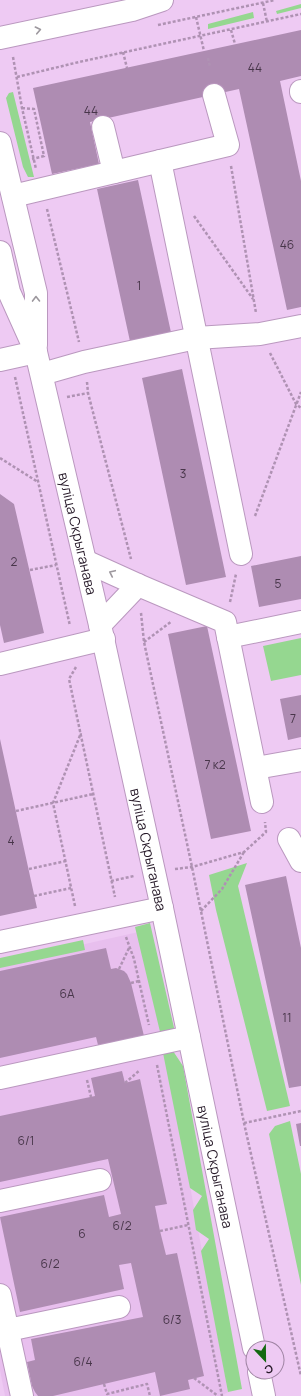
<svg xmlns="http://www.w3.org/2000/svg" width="301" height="1396" viewBox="0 0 301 1396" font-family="Manrope,sans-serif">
<rect width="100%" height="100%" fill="#eecaf3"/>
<path fill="#e8bfee" d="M143,931L228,1392L221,1396H5L0,1370V963Z"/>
<path fill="#95d790" d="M301,4V8L277,14L276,11Z
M253,12L254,18L208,29V24Z
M13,92L34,177H28L23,167L6,98L9,93Z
M301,638V675L271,681L263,646Z
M247,863L238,886L290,1106L267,1111L216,910L209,875Z
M150,923L175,1032L161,1036L135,927Z
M83,940L85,950L0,968V958Z
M173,1051L183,1066L242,1389L228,1392L201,1251L209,1239L196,1230L193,1210L202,1196L190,1188L163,1053Z
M290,1121L301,1174V1285L269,1134L275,1126Z"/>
<path fill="#ae8cb2" d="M301,30V76L280,81L301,181V307L287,310L239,89L90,122L99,164L52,174L33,88Z
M138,180L172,337L131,346L97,189Z
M182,369L226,577L186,585L142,378Z
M0,494L14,504L44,633L4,643L0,625Z
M301,556V599L259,607L251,566Z
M207,626L251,831L211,839L168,634Z
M301,695V737L288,740L280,699Z
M0,739L37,908L0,916Z
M286,876L301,948V1086L289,1088L245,885Z
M106,948L111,969L116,968L124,971L127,974L131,983L144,1036L98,1045L96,1037L0,1058V971Z
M122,1071L125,1083L140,1079L167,1204L155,1206L160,1231L166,1255L177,1253L204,1376L188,1380L190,1389L160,1396L155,1372L53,1396H38L35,1392L32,1386L27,1362L35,1360L31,1339L143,1317L131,1263L119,1265L124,1289L20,1312L0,1217L104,1195L109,1217L121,1214L108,1159L0,1182V1116L95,1096L91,1078Z
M301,1123V1146H300L296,1124Z"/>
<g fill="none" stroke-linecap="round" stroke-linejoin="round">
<defs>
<g id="minor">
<path d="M301,91V92"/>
<path d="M103,127L114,172"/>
<path d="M0,143L36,293V345"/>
<path d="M160,161L241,554"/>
<path d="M13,196L228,145L214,95"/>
<path id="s1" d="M0,252L9,292L36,352L100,625L162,908L254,1348"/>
<path d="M0,360L36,352"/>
<path d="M42,374L84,362L196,338L260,334L301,326"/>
<path d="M85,561L138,585L225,622L262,802"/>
<path d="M100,625L138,585"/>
<path d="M228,637L301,622"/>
<path d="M0,664L104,639"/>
<path d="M256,768L301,760"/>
<path d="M289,839L301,861"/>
<path d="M0,942L162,908"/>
<path d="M0,1078L189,1037"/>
<path d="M0,1201L100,1180"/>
<path d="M0,1295L22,1396"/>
<path d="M8,1330L119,1307"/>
<path d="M259,1372L264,1396"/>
</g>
<path id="major" d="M0,38L132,10L162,0"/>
</defs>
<use href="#minor" stroke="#ba98bf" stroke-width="24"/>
<use href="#major" stroke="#ba98bf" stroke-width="24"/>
<path stroke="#af92b3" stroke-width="2.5" stroke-dasharray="3 2" stroke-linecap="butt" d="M263,3L267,22
M196,17L204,51
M158,25L275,0
M231,30L235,44
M123,52L127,68
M13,57L22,108L36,169
M208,58L210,67
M17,77L79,62L301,14
M22,108L34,109L44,156L32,159
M231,166L256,313
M47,209L79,342
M194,216L253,299
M270,353L296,404L301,408
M15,377L70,626
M87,382L88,393L131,559
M67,397L88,393
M0,458L38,482
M255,516L301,392
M30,570L56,565
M230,602L236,574
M141,613L144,642L192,867L244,1123L301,1376
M144,642L172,621
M76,667L69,679L115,897
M16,811L93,794
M29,869L66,861
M175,869L192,867L244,852L266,832L265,822
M111,881L134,876
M34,896L71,888
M75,906L53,803L81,733
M201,911L222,889L244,852
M126,937L134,959L149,1025
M119,969L129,948
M131,983L139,981
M157,1065L222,1396
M87,1080L91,1097
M125,1083L140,1070
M244,1123L301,1111
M160,1231L188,1225
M194,1378L218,1396
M104,1384L107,1394L147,1384L150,1396"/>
<use href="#minor" stroke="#fff" stroke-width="22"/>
<use href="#major" stroke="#fff" stroke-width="22"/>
</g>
<defs><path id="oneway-chevron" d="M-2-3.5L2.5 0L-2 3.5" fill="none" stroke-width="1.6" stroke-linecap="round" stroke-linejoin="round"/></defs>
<g stroke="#9d989e">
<use href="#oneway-chevron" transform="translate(38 30) rotate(-12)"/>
<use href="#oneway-chevron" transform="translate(36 299) rotate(-91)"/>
<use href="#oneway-chevron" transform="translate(112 573) rotate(-155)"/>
</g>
<g text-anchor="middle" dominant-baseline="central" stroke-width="3.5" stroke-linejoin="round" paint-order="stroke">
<g font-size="12" fill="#48364a">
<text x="255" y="67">44</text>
<text x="91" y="110">44</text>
<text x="287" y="244">46</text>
<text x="139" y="285">1</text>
<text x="183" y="473">3</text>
<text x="14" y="561">2</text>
<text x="278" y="583">5</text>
<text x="293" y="718">7</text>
<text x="215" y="764">7 к2</text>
<text x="11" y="840">4</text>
<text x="67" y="993">6А</text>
<text x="287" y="1017">11</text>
<text x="26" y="1140">6/1</text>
<text x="122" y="1225">6/2</text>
<text x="82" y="1233">6</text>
<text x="50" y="1263">6/2</text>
<text x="172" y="1319">6/3</text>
<text x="83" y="1361">6/4</text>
</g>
<g font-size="14" fill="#261928" stroke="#eecaf3">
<text stroke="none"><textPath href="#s1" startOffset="293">вуліца Скрыганава</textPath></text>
<text stroke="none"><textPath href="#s1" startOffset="617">вуліца Скрыганава</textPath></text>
<text stroke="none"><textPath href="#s1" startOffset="941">вуліца Скрыганава</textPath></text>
</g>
</g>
<g transform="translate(265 1360) rotate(158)"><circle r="19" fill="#eecaf3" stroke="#9e83a2"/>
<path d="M0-3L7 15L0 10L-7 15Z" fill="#136910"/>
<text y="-6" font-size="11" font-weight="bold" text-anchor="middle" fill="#261928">С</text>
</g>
</svg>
